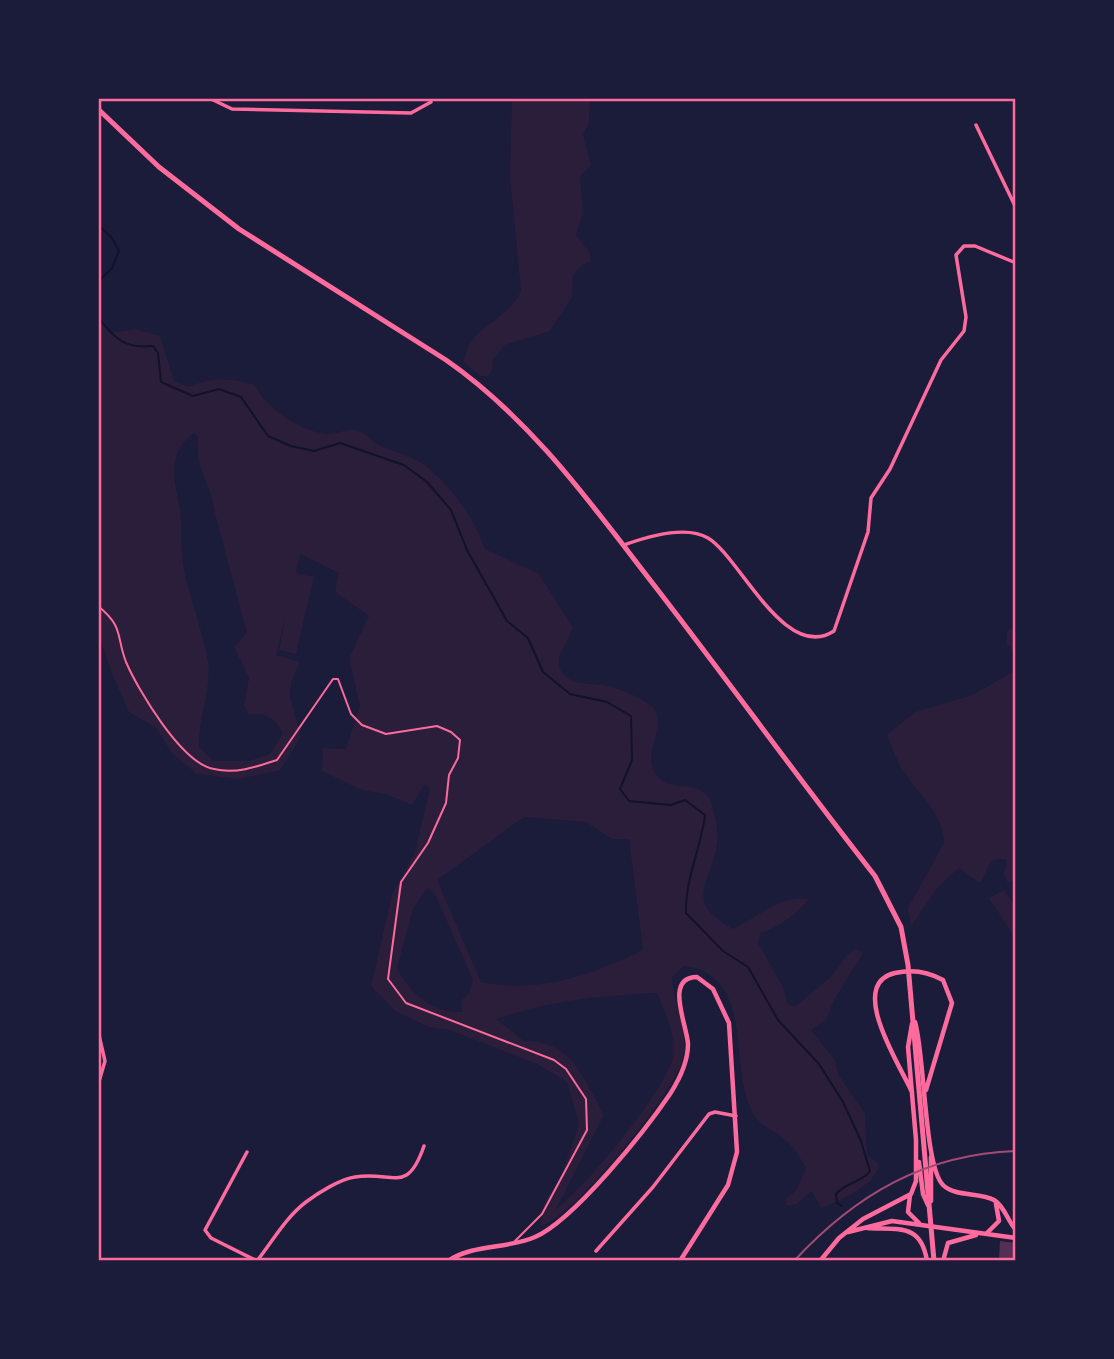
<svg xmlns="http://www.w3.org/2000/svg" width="1114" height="1359" viewBox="0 0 1114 1359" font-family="'Golos Text',sans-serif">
<rect width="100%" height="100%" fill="#1b1b3a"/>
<path fill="#2a1e3b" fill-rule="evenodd" d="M512,98H590L589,122L583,135L591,165L580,176L583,213L576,235L590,253V262L582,265L573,275L572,297L550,331L505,345L492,361L493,368L487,377L479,375L464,362C467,327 508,321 521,291L510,176Z
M98,316L111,333L135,329L160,336L174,381L188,387C213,377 229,378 255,385C264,407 304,434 329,434C340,434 349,426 361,432C367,435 372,441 378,445C393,452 415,456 427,467C453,489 474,517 485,549L539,574L573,628C570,638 558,654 559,662C560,687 590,682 607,686C619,688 653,701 657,714C662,734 642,757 657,776C672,796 708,773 714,812C716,822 719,835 717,844C710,887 683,900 733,929C757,918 781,894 809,899C798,913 778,928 760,933L758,943L783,987L788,1004L795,1007L833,975L846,956L855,949L863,953L833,1002L827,1019L811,1030L835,1060L838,1074L865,1114L867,1154L879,1165C873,1188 842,1199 821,1208L812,1191L797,1204L786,1206L787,1198L796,1190L806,1168C798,1154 792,1144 779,1135C772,1130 762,1126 757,1119C724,1077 760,975 684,966L672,977C673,1004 691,1036 682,1062C672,1094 571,1221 540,1226L545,1202L562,1174L579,1124L567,1082L537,1064L450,1030L429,1027L395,1011L371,986L392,895L415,852L430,789L425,784L412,805L388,795L359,789L322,771L323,748L346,749L360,706L349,658L369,616L335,592L339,573L300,554L296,573L314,577L296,654L279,650L286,614L276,655L300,662L291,683L290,696L301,737L280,770L239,779L197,774L172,753L156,728L129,712L111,671L98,633ZM194,433L198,437C194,469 211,481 214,510L247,633L234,647L249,678L244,705L249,715C267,712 274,718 283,733L270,754L249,761H213L199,747C198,719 212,688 208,661C202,626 186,591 182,556C181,543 182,530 181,518C178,488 162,456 194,433ZM524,817L586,822L612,839H629L643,950C592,975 538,994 481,982L437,880ZM427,888L435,894L473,980L469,993L461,1001L462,1012C431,1013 410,993 397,968L413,909ZM657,993C665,1014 676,1033 673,1056C669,1086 582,1192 556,1209L604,1115C585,1080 571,1039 524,1041L496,1019C554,1000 596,996 657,993Z
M1016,627V880L1008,883L1004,875L1007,860C987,854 989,871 980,883L959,868L939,886L911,926L908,908L944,843C944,813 914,790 900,766C895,756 891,745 887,735L915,712L973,695L1014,671L1016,654L1006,643L1007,631Z
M1004,890L1016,908V939L989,898Z"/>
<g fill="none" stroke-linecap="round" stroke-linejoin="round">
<path stroke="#12122b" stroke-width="2" d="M98,192V193
M98,225L112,238L119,251L112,268L98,282
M98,318C116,339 124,349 153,346L158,353L161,382L193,396L219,389L241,397L268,436L291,446L314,451L340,443L404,465L427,482L451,510L467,550L507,621L528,638L543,672L570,694L607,702L631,716L632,760L620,789L629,801L671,805L685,800L705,815C701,848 685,879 686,913L723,951L748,967L778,1020L819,1064L843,1102L861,1141L870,1171C863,1182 846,1182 836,1194L837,1203L842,1206"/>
</g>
<path fill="#542f53" d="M1000,1241L1016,1243V1261H999Z"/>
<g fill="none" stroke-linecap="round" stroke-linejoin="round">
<path stroke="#ff6b9d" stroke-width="2" d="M98,606C124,627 116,636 126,662C138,690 182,764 214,769C236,774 256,767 277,760L333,679H338L351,714L362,725L386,734L437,726L451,732L460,740L458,758L449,775L446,803L428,843L401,882L388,979L406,1003L554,1060L566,1069L586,1099L587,1130L542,1214L514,1242"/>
<path stroke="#ff6b9d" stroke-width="3.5" d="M209,98L232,109L411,113L431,102L429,98
M976,125L1016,208
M624,545C646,537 686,525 708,538C739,556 785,663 834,631L868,532L871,498L890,469L941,360L964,331L966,317L956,255L964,246H975L1016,263
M98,1031L105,1061L98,1085
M247,1152L205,1230L211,1238L257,1261
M596,1251L653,1187L709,1114L715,1112L736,1116
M257,1261C272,1242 286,1217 306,1202C318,1193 340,1179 355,1177C394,1171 407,1195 424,1146"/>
<path stroke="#ff6b9d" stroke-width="4.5" d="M915,1022C925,1056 924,1166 943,1185C955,1197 979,1192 994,1200C1005,1207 1007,1220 1016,1230
M912,1092C901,1067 846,984 895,973C912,969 927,971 943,980L952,1003L926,1090
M931,1157V1201
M919,1162L923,1194L928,1205
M910,1195L908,1212L919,1223
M867,1228C899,1230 921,1223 927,1261
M848,1232L892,1221L1016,1238
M986,1234L999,1221L996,1204
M448,1261C472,1244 508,1249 535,1237C574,1220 645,1131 670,1094C679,1080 688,1061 688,1044C687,1025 664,977 697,977L713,989L729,1023L737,1152L728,1185L680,1261
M820,1261L839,1238L863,1219L911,1194L916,1181V1140L908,1047L912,1024
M943,1261L948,1243L976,1235"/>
<path stroke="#ff6b9d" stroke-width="5" d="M98,109L159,167L239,229L446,360C528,417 587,498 647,576C724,675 797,777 875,876L901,927L908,965L934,1261"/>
<path stroke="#a44b75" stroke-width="2" d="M794,1261C855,1195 925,1154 1016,1151"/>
</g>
<rect width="1114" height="1359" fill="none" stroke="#1b1b3a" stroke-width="200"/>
<rect x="100" y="100" width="914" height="1159" fill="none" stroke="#ff6b9d" stroke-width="2.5"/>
</svg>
